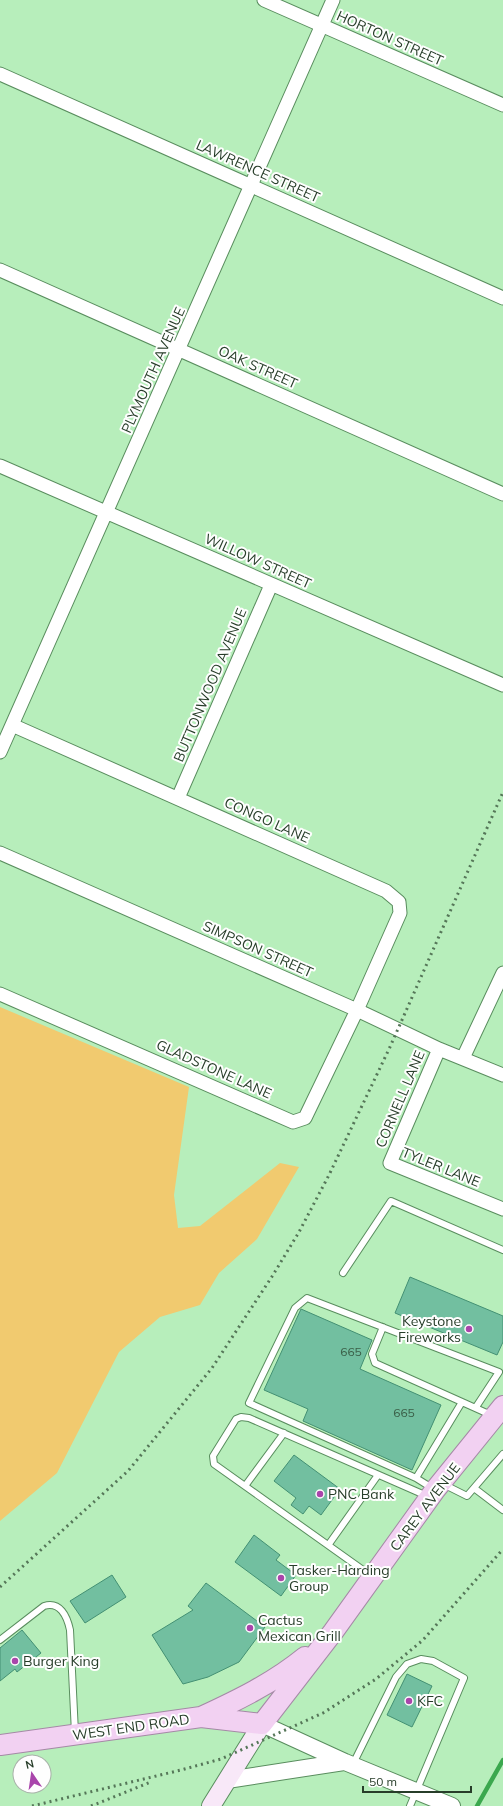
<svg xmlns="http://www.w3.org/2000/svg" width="503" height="1806" viewBox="0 0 503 1806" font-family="Mulish,sans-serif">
<rect width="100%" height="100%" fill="#b7eebb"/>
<path fill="#f1ca6f" d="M0,1007L189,1087L174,1195L178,1228L200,1226L280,1163L299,1167L257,1239L219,1273L200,1305L160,1317L119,1352L57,1473L0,1521Z"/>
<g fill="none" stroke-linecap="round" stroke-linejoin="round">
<path stroke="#3ba84e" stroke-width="4.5" d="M477,1806L503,1760"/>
</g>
<path fill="#72bfa0" stroke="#439073" d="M410,1277L503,1316V1342L497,1355L395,1313Z
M301,1309L372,1340L360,1369L441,1405L412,1470L303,1421L308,1409L264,1390Z
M294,1455L340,1489L321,1515L309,1506L303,1514L291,1505L296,1498L274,1481Z
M254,1535L280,1555L276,1560L296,1575L281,1596L235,1562Z
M112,1575L126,1597L85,1623L70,1601Z
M206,1583L265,1627L239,1662L208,1677L183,1684L152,1635L193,1610L188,1606Z
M22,1630L41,1653L17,1672L15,1669L0,1681V1648Z
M407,1674L432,1686L412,1727L387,1715Z"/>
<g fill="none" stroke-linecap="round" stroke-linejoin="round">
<defs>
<path id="service" d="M343,1273L391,1201L503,1250
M383,1327L372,1354L375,1363L491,1415
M416,1478L462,1402
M443,1484L467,1496L503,1454
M245,1486L284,1433
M432,1488L416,1478L249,1403L295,1308L307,1298L499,1372L476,1407
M474,1488L503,1510
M329,1544L378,1475
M370,1575L214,1464L213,1456L236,1419L241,1417L249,1418L427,1496
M0,1640L44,1606C60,1601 67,1616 70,1630L75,1733
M353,1764L396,1677L407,1664L421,1659L433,1661L464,1678L410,1806"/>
<path id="minor" d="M264,0L503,105
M0,74L503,298
M0,270L503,494
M0,466L503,685
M0,752L333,0
M178,798L271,585
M0,853L357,1010L439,1049L503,1075
M0,994L293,1122L305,1118L357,1010L400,913L399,902L386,891L12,725
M439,1049L390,1163L503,1209
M463,1058L503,973"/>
<path id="tertiary" d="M262,1724L345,1762L452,1806
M227,1780L344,1762"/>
<path id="secondary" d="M211,1806L262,1724"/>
<path id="primary" d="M201,1717C238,1700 273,1683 305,1657
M0,1745L201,1717L262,1724L333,1632L435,1490L503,1406"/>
</defs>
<use href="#service" stroke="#598d5e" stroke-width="8"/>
<use href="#minor" stroke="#598d5e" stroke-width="15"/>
<use href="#tertiary" stroke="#598d5e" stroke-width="18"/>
<use href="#secondary" stroke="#598d5e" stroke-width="20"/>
<use href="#primary" stroke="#a589a6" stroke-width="22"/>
<use href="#service" stroke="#fff" stroke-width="6"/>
<use href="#minor" stroke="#fff" stroke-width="13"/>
<use href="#tertiary" stroke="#fff" stroke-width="16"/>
<use href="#secondary" stroke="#f8e8f8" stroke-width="18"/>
<use href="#primary" stroke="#f2d1f2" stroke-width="20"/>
<path stroke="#557658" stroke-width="3" stroke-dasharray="2 4" stroke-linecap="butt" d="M0,1587L128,1471L212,1368L273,1275L299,1232L329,1175L390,1047L503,792
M32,1806L181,1770L221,1759L323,1713L376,1679L423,1640L503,1549
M91,1806L151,1782"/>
</g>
<g fill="#a945ab" stroke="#fefefe" stroke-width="1.5">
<circle cx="469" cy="1329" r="4"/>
<circle cx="320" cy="1494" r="4"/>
<circle cx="281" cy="1578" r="4"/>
<circle cx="250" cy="1628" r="4"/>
<circle cx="15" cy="1661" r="4"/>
<circle cx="409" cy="1701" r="4"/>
</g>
<g text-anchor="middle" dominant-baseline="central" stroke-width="4" stroke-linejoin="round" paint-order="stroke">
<g font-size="12" fill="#3a5e47">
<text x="351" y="1351">665</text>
<text x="404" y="1412">665</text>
</g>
<g font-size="14" fill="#273d29" stroke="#fefefe">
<text transform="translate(390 38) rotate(24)">HORTON STREET</text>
<text transform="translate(258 171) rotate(24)">LAWRENCE STREET</text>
<text transform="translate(258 367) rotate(24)">OAK STREET</text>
<text transform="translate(153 370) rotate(-66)">PLYMOUTH AVENUE</text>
<text transform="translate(258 561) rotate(24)">WILLOW STREET</text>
<text transform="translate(210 685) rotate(-67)">BUTTONWOOD AVENUE</text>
<text transform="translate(267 820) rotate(24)">CONGO LANE</text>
<text transform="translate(258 949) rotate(24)">SIMPSON STREET</text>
<text transform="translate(214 1069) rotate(24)">GLADSTONE LANE</text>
<text transform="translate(400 1099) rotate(-67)">CORNELL LANE</text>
<text transform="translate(441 1167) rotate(22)">TYLER LANE</text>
<text transform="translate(425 1507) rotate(-53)">CAREY AVENUE</text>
<text transform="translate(131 1727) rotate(-8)">WEST END ROAD</text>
</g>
<g font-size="14" fill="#273d29" stroke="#fefefe" text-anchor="start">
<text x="461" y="1321" text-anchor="end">Keystone<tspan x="461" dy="16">Fireworks</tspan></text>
<text x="328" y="1494">PNC Bank</text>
<text x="289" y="1570">Tasker-Harding<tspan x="289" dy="16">Group</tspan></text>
<text x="258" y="1620">Cactus<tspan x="258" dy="16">Mexican Grill</tspan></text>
<text x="23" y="1661">Burger King</text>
<text x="417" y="1701">KFC</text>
</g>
</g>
<g transform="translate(32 1774) rotate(347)"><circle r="19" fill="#fefefe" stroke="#a8b1a9"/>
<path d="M0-3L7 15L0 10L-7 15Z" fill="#a945ab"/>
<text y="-6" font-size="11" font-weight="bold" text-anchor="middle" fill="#273d29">N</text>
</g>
<path d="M363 1786v6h108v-6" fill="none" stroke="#273d29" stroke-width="2"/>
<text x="369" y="1786" font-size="12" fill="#273d29" stroke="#fefefe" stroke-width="3" paint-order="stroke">50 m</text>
</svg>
